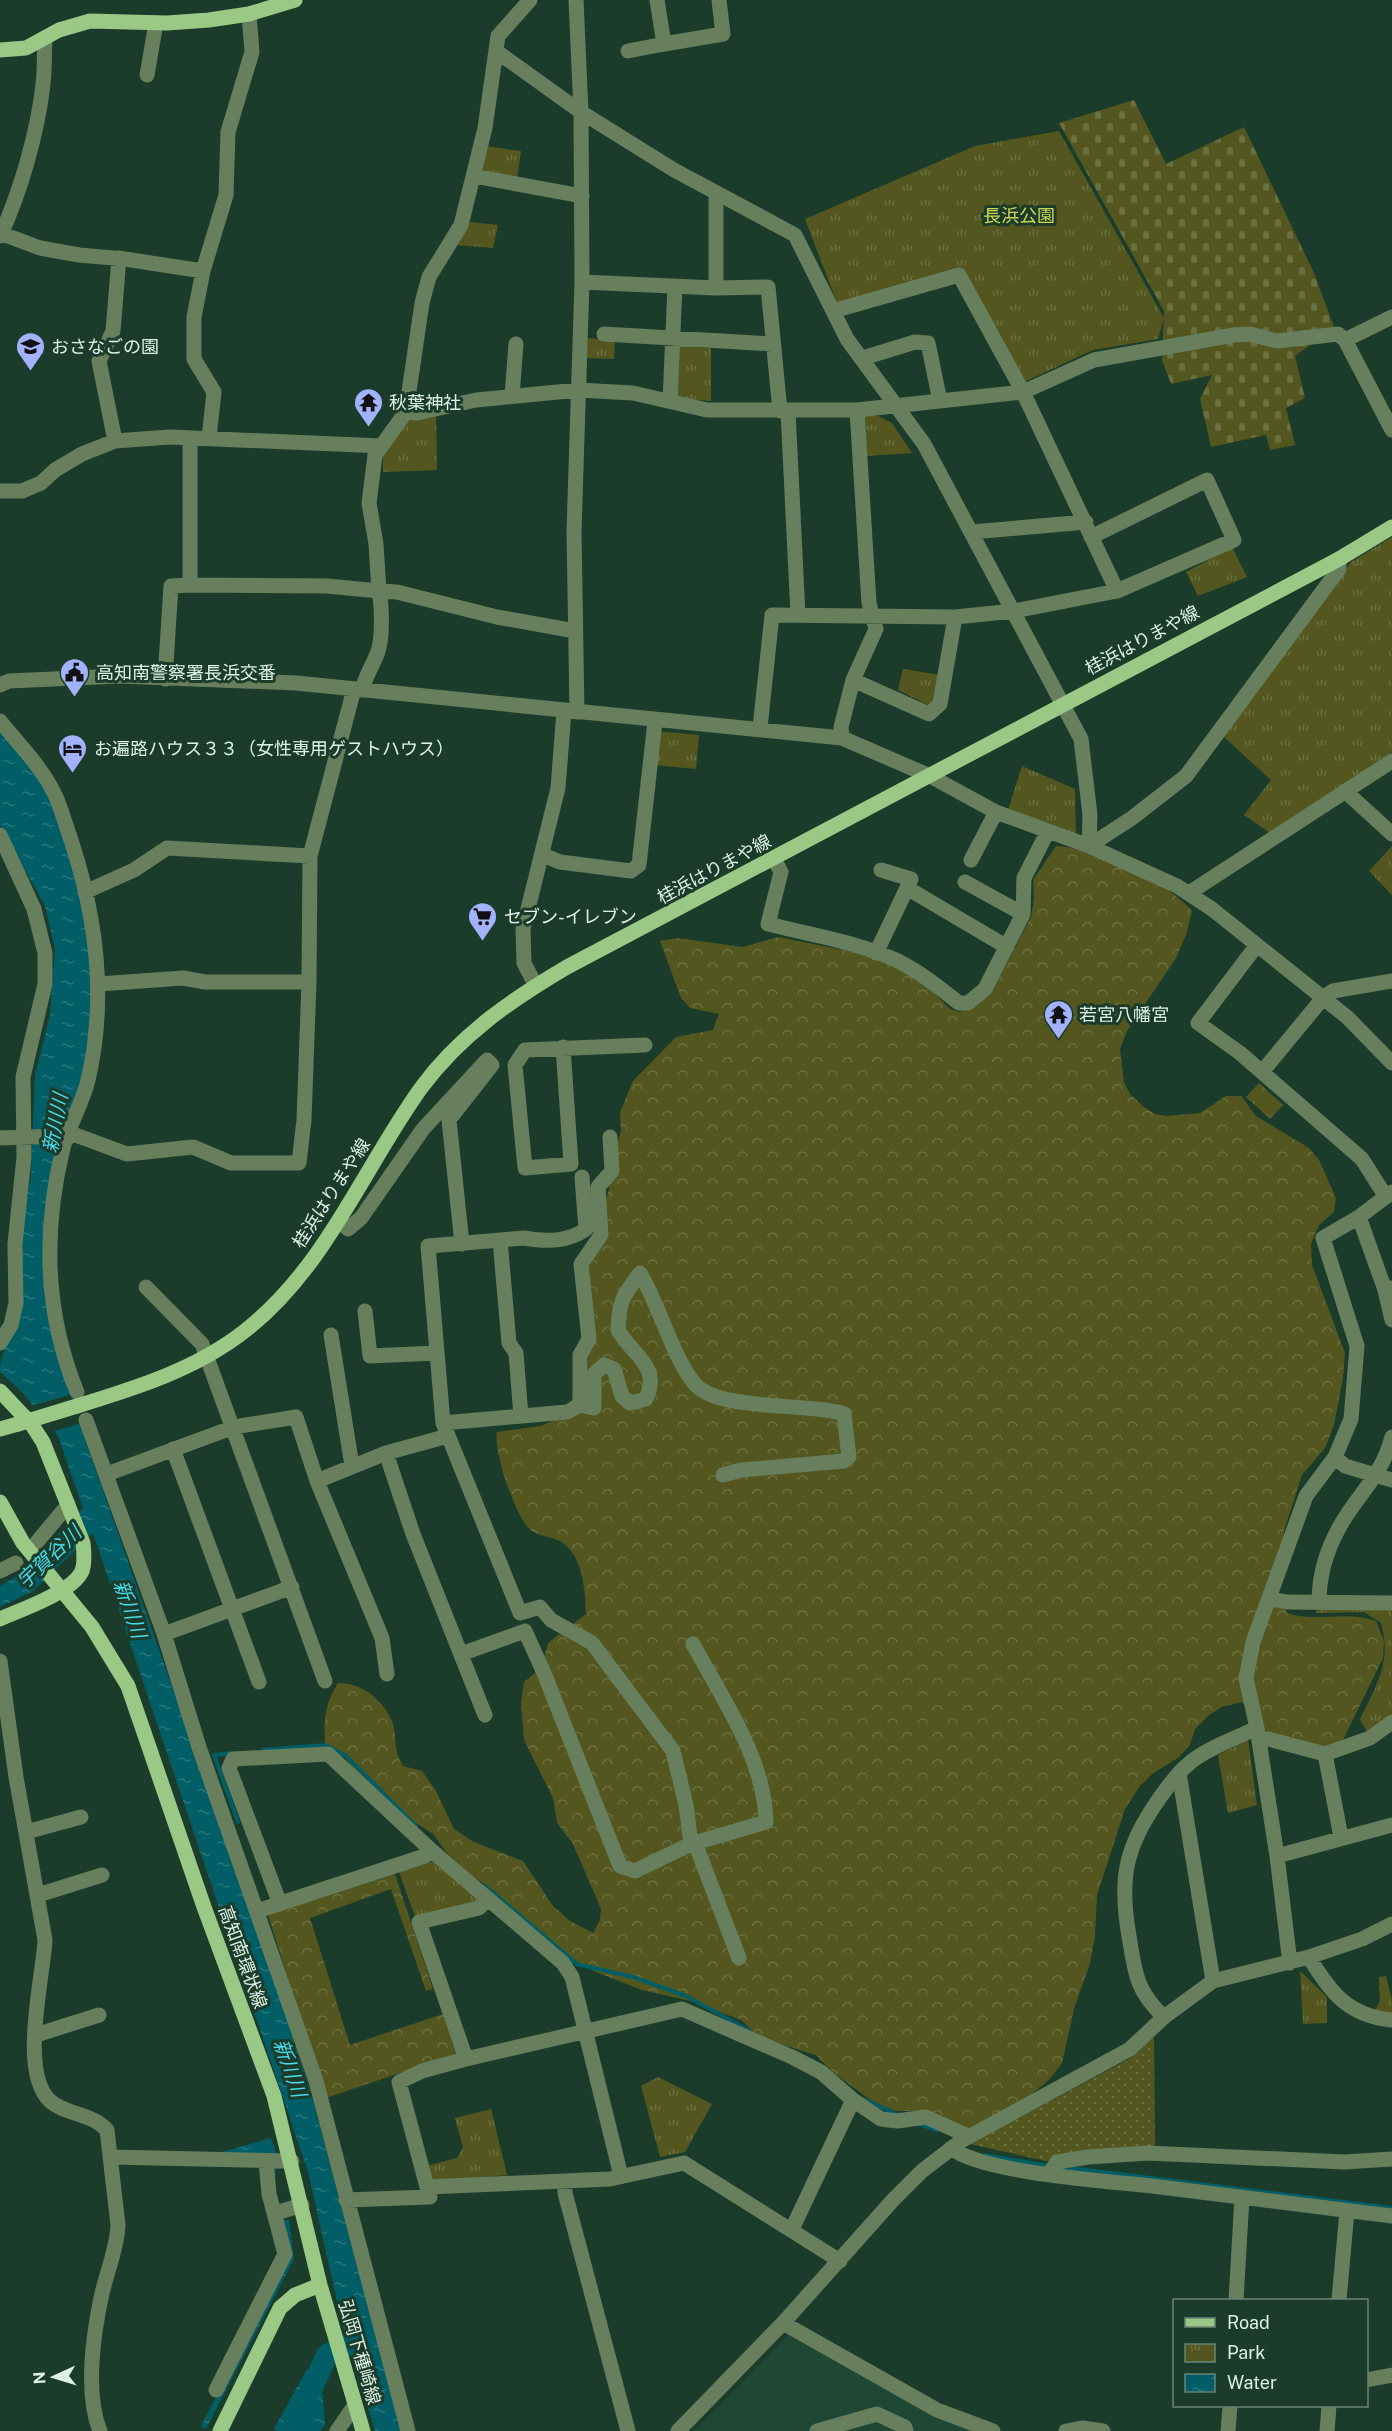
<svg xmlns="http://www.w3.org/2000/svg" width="1392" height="2431" viewBox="0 0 1392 2431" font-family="'Public Sans','Noto Sans JP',sans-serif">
<defs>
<pattern id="grass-dots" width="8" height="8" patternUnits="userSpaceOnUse" patternTransform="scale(1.5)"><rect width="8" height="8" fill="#53571f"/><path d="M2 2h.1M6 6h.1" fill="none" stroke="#6b7040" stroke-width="1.8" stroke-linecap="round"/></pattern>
<pattern id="forest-crowns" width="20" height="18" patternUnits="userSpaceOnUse" patternTransform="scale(1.5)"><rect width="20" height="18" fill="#53571f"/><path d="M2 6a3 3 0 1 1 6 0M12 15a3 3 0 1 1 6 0" fill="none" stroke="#6b7040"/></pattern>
<pattern id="cemetery-stones" width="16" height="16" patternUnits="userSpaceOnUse" patternTransform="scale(1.5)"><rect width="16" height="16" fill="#53571f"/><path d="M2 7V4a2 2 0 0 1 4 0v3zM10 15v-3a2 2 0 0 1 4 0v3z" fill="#6b7040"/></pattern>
<pattern id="park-tufts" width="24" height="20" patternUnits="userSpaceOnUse" patternTransform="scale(1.5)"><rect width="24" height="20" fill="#53571f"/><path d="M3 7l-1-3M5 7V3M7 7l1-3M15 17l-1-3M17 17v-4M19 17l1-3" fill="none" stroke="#6b7040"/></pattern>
<pattern id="water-ripples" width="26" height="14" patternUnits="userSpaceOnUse" patternTransform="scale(1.5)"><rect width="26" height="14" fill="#015e67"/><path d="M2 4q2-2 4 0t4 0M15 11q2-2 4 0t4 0" fill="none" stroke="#26767d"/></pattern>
</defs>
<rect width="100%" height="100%" fill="#1b3c2b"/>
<path fill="#1e4734" d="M789,2334L978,2431H694Z"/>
<path fill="url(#grass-dots)" d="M1154,2037L1155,2147L1046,2161L970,2144L1129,2059Z"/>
<path fill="url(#forest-crowns)" d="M1056,846C1097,849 1165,879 1192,911L1186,935L1176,958L1127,1031L1120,1049L1124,1082L1130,1094L1144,1107L1155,1114L1167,1116L1200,1113L1226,1096H1241L1256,1116L1309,1148L1319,1160L1336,1198L1334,1212L1319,1225L1311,1244L1312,1265L1345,1353L1343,1378L1334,1425L1325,1448L1302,1475L1284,1531L1278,1592L1287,1613C1316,1623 1347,1610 1376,1621L1384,1641L1383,1658L1341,1744L1327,1748L1266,1733L1242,1702L1222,1707L1209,1715L1195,1729L1190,1745L1179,1757L1152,1774L1139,1787L1125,1809L1097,1895L1095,1936L1090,1963L1074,2009L1062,2063L1050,2079L1008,2114L975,2131L921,2111H896L876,2104L834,2073L816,2055L760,2038L741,2020L691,2001L642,1990L596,1972L553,1950L494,1891L470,1874L447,1853L433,1834L375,1796L342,1754L325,1745C324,1719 324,1706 338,1683C360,1683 380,1697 390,1717C399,1733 391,1746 403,1766L422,1771L436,1791L454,1829L474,1842L523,1861L553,1906L570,1921L593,1933L600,1920L601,1909L573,1844L557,1823L553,1798L524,1740L521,1703L524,1682L541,1668L548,1643L586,1614C585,1594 584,1569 572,1552C559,1534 543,1539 532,1531C516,1520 493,1451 497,1432L540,1426L562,1417L588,1371L587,1306L590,1250L609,1189L610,1167L621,1131L620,1112L633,1081L676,1037L713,1030L719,1014L690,1008L681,998L660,941L677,938L743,947L778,937L869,955L916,974L950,1009L959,1012L977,1004L990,995L1031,917L1034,899L1033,880Z
M395,1874L433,1989L426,1991L391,1889L310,1918L350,2045L443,2014L456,2054L326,2098L268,1915Z"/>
<path fill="url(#cemetery-stones)" d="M1134,100L1166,164L1244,127L1314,273L1334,327L1295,356L1305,398L1286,408L1295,445L1270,450L1266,435L1211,447L1200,399L1212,375L1171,384L1162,360L1164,311L1059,123Z"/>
<path fill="url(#park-tufts)" d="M1059,131L1164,318L1158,339L1093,350L1024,382L962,267L837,303L805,219L975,146Z
M486,146L521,151L517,179L481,174Z
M470,222L498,225L493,248L456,245Z
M586,338L615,340L614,359L585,358Z
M678,346L711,348V401L676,398Z
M436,413L437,470L383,472V453L408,418Z
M876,415L892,423L912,453L866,456L865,416Z
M1392,537V752L1386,758L1270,833L1244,815L1271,780L1223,736L1351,562Z
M1232,547L1247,577L1198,596L1186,572Z
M903,669L940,675L936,701L928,705L898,690Z
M657,731L699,735L696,769L654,765Z
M1022,766L1075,789L1076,837L1008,810Z
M1392,846V895L1369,871Z
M1259,1083L1283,1105L1270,1119L1246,1097Z
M1319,1602L1392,1607V1714L1367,1732L1360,1719C1377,1685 1392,1661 1381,1623L1364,1612L1316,1613Z
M1248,1740L1257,1805L1228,1813L1218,1755Z
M434,1861L479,1900L471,1906L416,1919L399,1872Z
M1300,1971L1327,1997V2023L1303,2024Z
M1386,1976L1392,2000V2016L1374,2012L1380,2001L1379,1977Z
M658,2077L712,2104L685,2152L660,2157L641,2086Z
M491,2109L507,2175L429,2182L426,2166L457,2158L463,2147L455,2118Z"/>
<path fill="url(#water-ripples)" d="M0,729L37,775L54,805L75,870L94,954L90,1044L71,1116L63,1121L49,1188L59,1359L81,1428L262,1942L309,2087L402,2431H375L341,2319L308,2172L93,1533L33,1591L0,1607V1586L23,1572L83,1508L58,1436L23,1393L0,1372C0,1347 17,1331 22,1308L23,1218L31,1176L35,1075L50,1015L55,949L45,906L0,825Z
M271,2138L277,2154L275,2180L269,2167L222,2155V2152Z
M282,2220H289L294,2259L206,2429L201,2426L289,2255Z
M307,2369L321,2377L325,2424L320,2431H277L274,2429Z"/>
<path fill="#1b3c2b" d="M73,1394L82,1423L51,1432L31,1406Z"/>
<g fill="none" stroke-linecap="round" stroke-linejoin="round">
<path stroke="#015e67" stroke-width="4" d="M263,1750L325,1745L346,1756L416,1826
M232,1753L214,1755L238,1822
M485,1886L577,1964L633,1977L686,1996L750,2031
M864,2099L898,2115
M919,2124L937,2130
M985,2155L1049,2166
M1062,2167L1392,2208"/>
<path stroke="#015e67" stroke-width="22" d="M292,2431L327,2355L360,2339"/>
<path stroke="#687f5e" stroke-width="15" d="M530,0L498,36L485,128L461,225L429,277L422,303L406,412L375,455L369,503L376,544L379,591L397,592L497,617L575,631
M576,0L581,112L582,282L574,531L577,712
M657,0L664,44L723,34L719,0
M496,51L581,112L674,170L795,235L847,339L924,444L1081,739L1090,815L1089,846
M628,51L664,44
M147,75L156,23
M474,176L582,196
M0,233L40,248L79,255L125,259L203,271
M0,236C20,194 38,131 43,84C45,69 44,53 45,38
M582,282L716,288L768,287L780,411
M716,288V195
M833,311L959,275L1023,392L1117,591L1234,540L1207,480L1091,537
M604,334L773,344
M1345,340L1392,317
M863,358L915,342L928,343L940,401
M512,396L516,344
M670,401L675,286
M788,411L798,615
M406,412L417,413L476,400L578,390L633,393L707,410H857L1023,392L1094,360L1234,335L1250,334L1277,341L1338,334L1345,340L1392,430
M209,438L214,392L194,359V317L203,271L226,195L228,132L252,52L249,14
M115,441L99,361L113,331L119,258
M0,491H22L41,483L55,470L82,454L115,441L170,437L382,446
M972,532L1086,522
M190,585L327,586L379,591C382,606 383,641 377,654C372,667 365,677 362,690
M165,679L171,586L190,585V438
M853,680L929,714L940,704L955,617
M0,685L9,681L120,676L296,683L842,738L930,776L996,812L1089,846L1177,886L1212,909L1347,1017L1392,1063
M0,721C20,746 43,768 56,797C62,811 66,826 71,840C97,919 107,999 88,1080C82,1105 68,1127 63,1148C43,1230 45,1314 77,1392
M760,728L772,615L955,617L1014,611L1117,591
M842,738L841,727L853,680L876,629L869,603L857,410
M1345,791L1392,834
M0,835L34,909L45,953V984L23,1077L24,1157L15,1244L16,1303L11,1325L0,1343
M1089,846L1132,818L1186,776L1339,569V559
M543,855L560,862L631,871L639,865L655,721
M774,859L781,872L768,924C811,935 858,942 898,961C920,972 940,988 959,1003H968L985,989L1023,914L1024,878L1048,831
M971,860L996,812
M881,870L911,879L907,888
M965,882L1023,914
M85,892L134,870L167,848L310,856
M1189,893L1392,761
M1257,945L1198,1023L1240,1053L1362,1159L1386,1197
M876,953L907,888L1007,947
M99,984L183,978L205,982H309
M536,986L524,963L523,929L558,788L564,711
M563,1047L571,1164L525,1168L515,1065L525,1050L645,1045
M1262,1072L1323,998L1333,991L1392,981
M70,1133L127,1154L193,1147L231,1163H299L304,1120L309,982L310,856L354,689
M0,1138L63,1136L67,1139
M582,1177L586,1229C568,1242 547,1242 524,1238L428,1246L443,1423L520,1613L540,1607L551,1620L592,1643L673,1751L686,1805L691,1844
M1359,1217L1385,1290L1392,1288
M339,1221L348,1229L361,1218L423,1129L487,1060L492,1065L449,1120L462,1244
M500,1240L509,1343L516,1353L521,1416
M146,1287L202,1344L325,1681
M1385,1290L1392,1320
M365,1311L370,1356L436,1353
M331,1335L352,1466
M580,1405V1355L589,1339L581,1264L601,1235L598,1187L612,1171L610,1137
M86,1420L164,1634L199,1747L316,2081L408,2431
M443,1423L567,1412L580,1405L594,1408V1374L604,1365L614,1369L622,1396L630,1403L646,1399C661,1366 634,1357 618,1330C619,1299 623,1297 640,1273C659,1305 672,1355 694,1383C717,1412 807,1402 844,1414L849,1457L844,1461L741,1470L723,1475
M173,1449L259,1682
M386,1453L413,1534L485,1715
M1335,1457L1345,1466L1392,1480
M107,1474L234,1427L296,1417L317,1481L382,1638L387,1674
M317,1481L386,1453L448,1436
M37,1542L68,1505
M0,1571L16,1563
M1271,1599L1287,1602L1392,1603
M1319,1602C1319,1576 1327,1549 1340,1526C1359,1492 1381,1478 1392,1437
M164,1634L292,1587
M461,1654L525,1631L544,1673L620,1866L635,1871L691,1844L766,1822C765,1759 722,1698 693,1644
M0,1661L16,1777L45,1940C43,1979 19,2072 50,2101C66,2115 92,2113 107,2130L118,2225C117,2250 106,2273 101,2298C93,2337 85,2394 100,2431
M1259,1740L1268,1739L1325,1754L1341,1837
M1325,1754L1370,1738L1392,1722
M1179,1773L1213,1981
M26,1832L81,1817
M695,1843L739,1958
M1277,1856L1392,1825
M38,1895L102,1875
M280,1904L229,1768L233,1759L328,1754L432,1851L563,1963L572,1977L621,2176
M257,1911L425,1856L432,1851
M1309,1957C1330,1992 1348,2016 1392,2020
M1290,1963L1277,1856L1257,1728L1246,1678L1253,1642L1306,1496L1335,1457L1351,1419L1357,1346L1323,1238L1359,1217L1392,1192
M1164,2017C1136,1991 1135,1973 1129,1936C1119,1879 1125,1847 1159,1799C1169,1785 1178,1772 1192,1761C1210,1747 1236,1738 1257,1728
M36,2035L99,2015
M466,2059L419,1922L479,1908L488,1899
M951,2148C983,2173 1107,2181 1152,2186C1232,2196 1312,2206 1392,2216
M110,2157L292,2161
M1049,2174L1057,2162L1088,2157L1148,2153L1344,2162L1392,2159
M565,2181V2193L628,2431
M346,2200L430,2197L427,2187
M276,2213L302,2205
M792,2229L853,2100
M840,2261L684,2163L610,2179L427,2187L399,2082L422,2071L466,2059L682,2009L792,2057L821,2072L853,2100L881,2119L897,2121L926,2117L968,2136
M1236,2300L1242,2197
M1339,2300L1347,2211
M783,2323L937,2410L993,2431
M1366,2380L1392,2375
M216,2390L285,2254L269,2194L266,2161
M337,2431L355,2405
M678,2431L783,2323L893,2200L922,2171L961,2141L1130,2049L1164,2017L1213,1981L1309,1957L1362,1939L1392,1924
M817,2431L877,2414L905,2427L906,2431
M1066,2431L1082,2428L1103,2431
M1228,2431L1230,2406
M1327,2431L1329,2406"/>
<path stroke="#99c985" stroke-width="15" d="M0,50L26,48L59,30L90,21L167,23L209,20L249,14L295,0
M0,1391L32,1425L43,1442L83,1543C84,1552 85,1563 82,1571C73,1592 20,1610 0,1619
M77,1406C136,1388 197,1369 246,1330C326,1267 363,1169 421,1088C460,1035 511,1000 567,967L1339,559L1392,527
M0,1429L18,1424
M0,1502L23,1543L92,1627L128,1686L204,1907L274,2096L320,2285L363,2431
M220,2431L280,2308L295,2295L320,2285"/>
<path stroke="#99c985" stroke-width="15" d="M18,1424L77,1406"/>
</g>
<defs>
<symbol id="school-pin" viewBox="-11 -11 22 30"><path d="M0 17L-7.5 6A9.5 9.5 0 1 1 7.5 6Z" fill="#a2b2fd" stroke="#1b3c2b"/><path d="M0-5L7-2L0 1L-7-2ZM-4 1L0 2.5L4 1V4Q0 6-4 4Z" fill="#111"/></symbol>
<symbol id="temple-pin" viewBox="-11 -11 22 30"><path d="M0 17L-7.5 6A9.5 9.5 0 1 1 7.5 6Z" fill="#a2b2fd" stroke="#1b3c2b"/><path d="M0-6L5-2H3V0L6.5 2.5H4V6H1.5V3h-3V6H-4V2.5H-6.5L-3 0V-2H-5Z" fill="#111"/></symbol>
<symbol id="civic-pin" viewBox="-11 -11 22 30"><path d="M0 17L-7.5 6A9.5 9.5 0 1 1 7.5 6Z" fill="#a2b2fd" stroke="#1b3c2b"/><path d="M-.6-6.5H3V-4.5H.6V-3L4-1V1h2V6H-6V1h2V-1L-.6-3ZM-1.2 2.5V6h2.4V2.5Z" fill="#111"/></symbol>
<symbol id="hotel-pin" viewBox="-11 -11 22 30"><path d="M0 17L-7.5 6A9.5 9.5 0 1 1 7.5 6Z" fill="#a2b2fd" stroke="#1b3c2b"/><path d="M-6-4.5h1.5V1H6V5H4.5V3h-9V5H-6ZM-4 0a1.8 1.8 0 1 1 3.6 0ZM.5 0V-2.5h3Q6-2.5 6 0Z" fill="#111"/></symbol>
<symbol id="supermarket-pin" viewBox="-11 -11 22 30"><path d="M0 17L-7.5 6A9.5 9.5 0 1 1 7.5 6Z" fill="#a2b2fd" stroke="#1b3c2b"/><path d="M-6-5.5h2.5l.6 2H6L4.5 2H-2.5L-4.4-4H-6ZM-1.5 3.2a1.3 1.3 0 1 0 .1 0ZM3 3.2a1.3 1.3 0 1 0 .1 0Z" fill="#111"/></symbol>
</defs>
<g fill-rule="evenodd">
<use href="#school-pin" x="14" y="330" width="33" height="45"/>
<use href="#temple-pin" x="352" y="386" width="33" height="45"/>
<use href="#civic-pin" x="58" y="656" width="33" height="45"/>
<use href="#hotel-pin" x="56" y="732" width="33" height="45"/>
<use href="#supermarket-pin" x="466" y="900" width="33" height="45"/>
<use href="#temple-pin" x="1042" y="998" width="33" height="45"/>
</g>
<g text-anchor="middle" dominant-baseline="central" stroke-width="6" stroke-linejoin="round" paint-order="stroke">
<g font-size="18" fill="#ccd752" stroke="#1b3c2b">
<text x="1019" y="215">長浜公園</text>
</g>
<g font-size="18" fill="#def1e6" stroke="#1b3c2b" text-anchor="start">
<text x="51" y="346">おさなごの園</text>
<text x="389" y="402">秋葉神社</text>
<text x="96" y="672">高知南警察署長浜交番</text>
<text x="94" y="748">お遍路ハウス３３（女性専用ゲストハウス）</text>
<text x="504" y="916">セブン-イレブン</text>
<text x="1079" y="1014">若宮八幡宮</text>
</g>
<g font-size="18" fill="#def1e6" stroke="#1b3c2b">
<text transform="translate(1142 640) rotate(-28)">桂浜はりまや線</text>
<text transform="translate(714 869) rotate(-28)">桂浜はりまや線</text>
<text transform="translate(331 1193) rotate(-57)">桂浜はりまや線</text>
<text transform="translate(243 1957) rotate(70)">高知南環状線</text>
<text transform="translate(360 2352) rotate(74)">弘岡下種崎線</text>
</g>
<g font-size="20" font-style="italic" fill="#44daea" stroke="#1b3c2b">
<text transform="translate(55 1123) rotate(-79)">新川川</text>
<text transform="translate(49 1557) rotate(-44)">宇賀谷川</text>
<text transform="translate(130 1609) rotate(71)">新川川</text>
<text transform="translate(290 2068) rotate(71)">新川川</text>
</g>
</g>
<rect x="1173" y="2299" width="195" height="108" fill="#1b3c2b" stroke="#698476" stroke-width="1.5"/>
<rect x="1185" y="2318" width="30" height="9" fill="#99c985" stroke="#698476" stroke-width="1.5"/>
<text x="1227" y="2329" font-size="18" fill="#def1e6">Road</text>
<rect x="1185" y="2344" width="30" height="18" fill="url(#park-tufts)" stroke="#698476" stroke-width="1.5"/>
<text x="1227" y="2359" font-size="18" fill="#def1e6">Park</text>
<rect x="1185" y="2374" width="30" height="18" fill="url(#water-ripples)" stroke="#698476" stroke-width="1.5"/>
<text x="1227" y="2389" font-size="18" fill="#def1e6">Water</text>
<g transform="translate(54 2377) rotate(266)" stroke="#1b3c2b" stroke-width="4.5" paint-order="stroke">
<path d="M0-4.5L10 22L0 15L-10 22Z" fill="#def1e6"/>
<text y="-9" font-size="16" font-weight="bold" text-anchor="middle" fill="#def1e6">N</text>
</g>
</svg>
